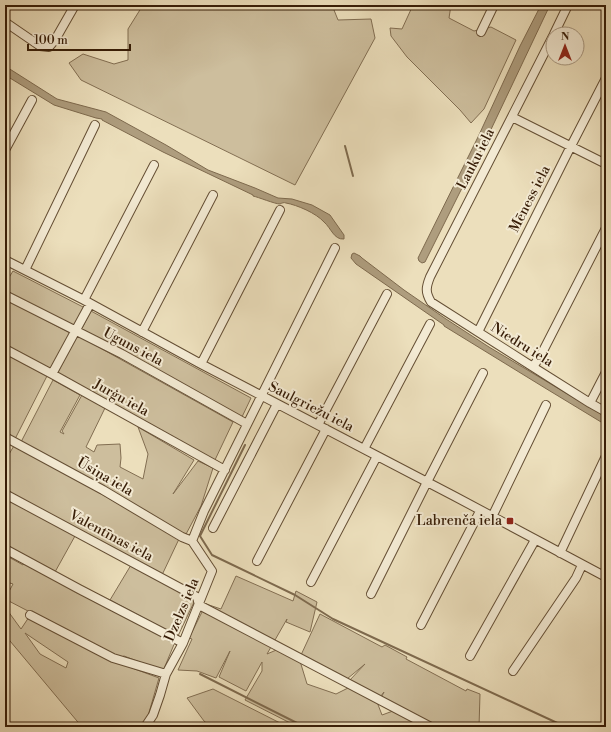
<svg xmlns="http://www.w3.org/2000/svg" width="611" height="732" viewBox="0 0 611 732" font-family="'Libre Bodoni',serif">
<rect width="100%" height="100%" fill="#ecdfbc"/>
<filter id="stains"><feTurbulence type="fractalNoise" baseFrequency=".005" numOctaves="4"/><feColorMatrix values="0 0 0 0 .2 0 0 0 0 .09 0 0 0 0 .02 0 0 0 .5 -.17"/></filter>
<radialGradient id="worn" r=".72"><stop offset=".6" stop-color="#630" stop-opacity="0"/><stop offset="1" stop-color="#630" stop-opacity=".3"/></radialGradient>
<path fill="#cdbe9d" stroke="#826e52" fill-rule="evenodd" d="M143,5H332L338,20L371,19L375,38L295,185L81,80L69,63L83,54L114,64L128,60V29Z
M413,5H451L449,18L474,31L491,27L516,40L484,109L471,123L460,110L407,57L391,36L390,28L402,29Z
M13,271L85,308L74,327L5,292V284Z
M5,299L70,333L50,370L5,346Z
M91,311L251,398L241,419L81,330Z
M77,335L233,422L214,462L59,375L58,372Z
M5,354L47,376L15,439L5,433Z
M53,380L80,395L60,432L64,434L62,431L82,395L105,408L86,447L94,452L97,445L120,444L121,458L120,467L143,479L148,454L138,427L194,460L173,494L198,461L213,468L201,506L185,536L21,442Z
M15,444L179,539L162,575L5,490V461Z
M5,497L75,536L55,572L5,545Z
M5,555L23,565L25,563L175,642L163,671L124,656L118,658L5,599L13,584L10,583L5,594Z
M131,565L195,600L178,636L110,600Z
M236,576L293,601L296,591L317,602L310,632L286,622L287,619L267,654L281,648L300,661L307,684L336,694L350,687L377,702L382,715L393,711L381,698L384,692L380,697L349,681L365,664L347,679L301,655L320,614L382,647L385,645L407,657L406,659L466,691L467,689L480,694L479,727H298L245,700L262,671V662L246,691L219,677L230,651L216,678L197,671L178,670L192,639L189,638L206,604L221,609Z
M5,607L21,629L29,617L116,662L159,678L148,716L140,727H82L5,635ZM25,633L68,662L66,668L40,654Z
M213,689L288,727H211L204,721L187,698Z"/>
<path fill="#ae9d7e" stroke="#7e6a4e" d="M541,5H550L486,140L425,262L422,263L419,261L418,258L478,137L520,46Z
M5,66L57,99L106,112L166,145L208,170L255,188L278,198L292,199L312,205L330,215L344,235V239C334,240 331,228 324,222C316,213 297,205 286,203C284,202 282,203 280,204C275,204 258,197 253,196V195L163,152L102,120V119L96,118L54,105L5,75Z
M354,253L360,256L362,258L404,290L446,319L489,347L606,417V425L545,388L444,326V325L356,264L351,258L352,254Z"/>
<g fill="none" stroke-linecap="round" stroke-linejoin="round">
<path stroke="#7e6a4e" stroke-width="2" d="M345,146L353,176
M245,445L200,536L212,555L295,595L333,619L566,727
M200,674L305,727"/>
<defs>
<path id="street" d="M5,22L40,46L49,47L55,40L75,5
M481,32L494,5
M554,34L568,5
M553,36L430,277C426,287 425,292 431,302L533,367L590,403L606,412
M512,117L606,164
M5,150L32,100
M5,260L84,300L201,364L454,496L606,577
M25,270L95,125
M5,295L122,354L247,424
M84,300L154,165
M142,332L213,195
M478,332L571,146L606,78
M5,349L52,374L225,470
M201,364L280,210
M533,367L542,353L606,228
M52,374L90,304
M590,403L606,372
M318,425L387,294
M5,437L103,490L182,537L192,541
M364,449L430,324
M5,494L197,597L199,605L431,727
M492,517L546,405
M213,528L277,404
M192,541L204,511L335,248
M5,549L79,589L183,643
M560,553L606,456
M257,561L326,429
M311,582L377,456
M371,594L427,482L483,373
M30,615L113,658L166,674
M421,625L480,511
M470,656L535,540
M513,671L576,578L582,565
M145,727L153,715L160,695L166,674L183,643L212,571L192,541"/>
</defs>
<use href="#street" stroke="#644e34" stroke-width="10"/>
<use href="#street" stroke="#f3ead3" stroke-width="8"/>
</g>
<rect fill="#8f2418" stroke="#f3ead3" stroke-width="1.5" x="506" y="517" width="8" height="8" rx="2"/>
<g text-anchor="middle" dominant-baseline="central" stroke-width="4" stroke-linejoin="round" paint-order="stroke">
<g font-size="14" fill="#371d07" stroke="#f3ead3">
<text transform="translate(476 159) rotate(-63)">Lauku iela</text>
<text transform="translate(530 199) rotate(-63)">Mēness iela</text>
<text transform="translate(522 345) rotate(32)">Niedru iela</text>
<text transform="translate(133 347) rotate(28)">Uguns iela</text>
<text transform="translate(121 398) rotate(29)">Jurģu iela</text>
<text transform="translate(311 407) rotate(27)">Saulgriežu iela</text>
<text transform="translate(105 477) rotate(30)">Ūsiņa iela</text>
<text transform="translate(111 536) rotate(28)">Valentīnas iela</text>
<text transform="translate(182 610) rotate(-67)">Dzelzs iela</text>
</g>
<g font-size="14" fill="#371d07" stroke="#f3ead3" text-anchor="end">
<text x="502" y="521">Labrenča iela</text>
</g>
</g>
<rect width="611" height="732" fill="none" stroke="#ecdfbc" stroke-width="20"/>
<rect x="6" y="6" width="599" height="720" fill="none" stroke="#371d07" stroke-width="2"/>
<rect x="10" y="10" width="591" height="712" fill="none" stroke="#371d07"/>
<g transform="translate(565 46)"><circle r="19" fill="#f3ead3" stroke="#a89881"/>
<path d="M0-3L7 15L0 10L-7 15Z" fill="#8f2418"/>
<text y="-6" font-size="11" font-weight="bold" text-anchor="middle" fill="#371d07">N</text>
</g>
<path d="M28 44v6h102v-6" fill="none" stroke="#371d07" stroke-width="2"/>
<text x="34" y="44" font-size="12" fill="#371d07" stroke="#f3ead3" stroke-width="3" paint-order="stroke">100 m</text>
<rect width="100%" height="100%" filter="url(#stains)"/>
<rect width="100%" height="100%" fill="url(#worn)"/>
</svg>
